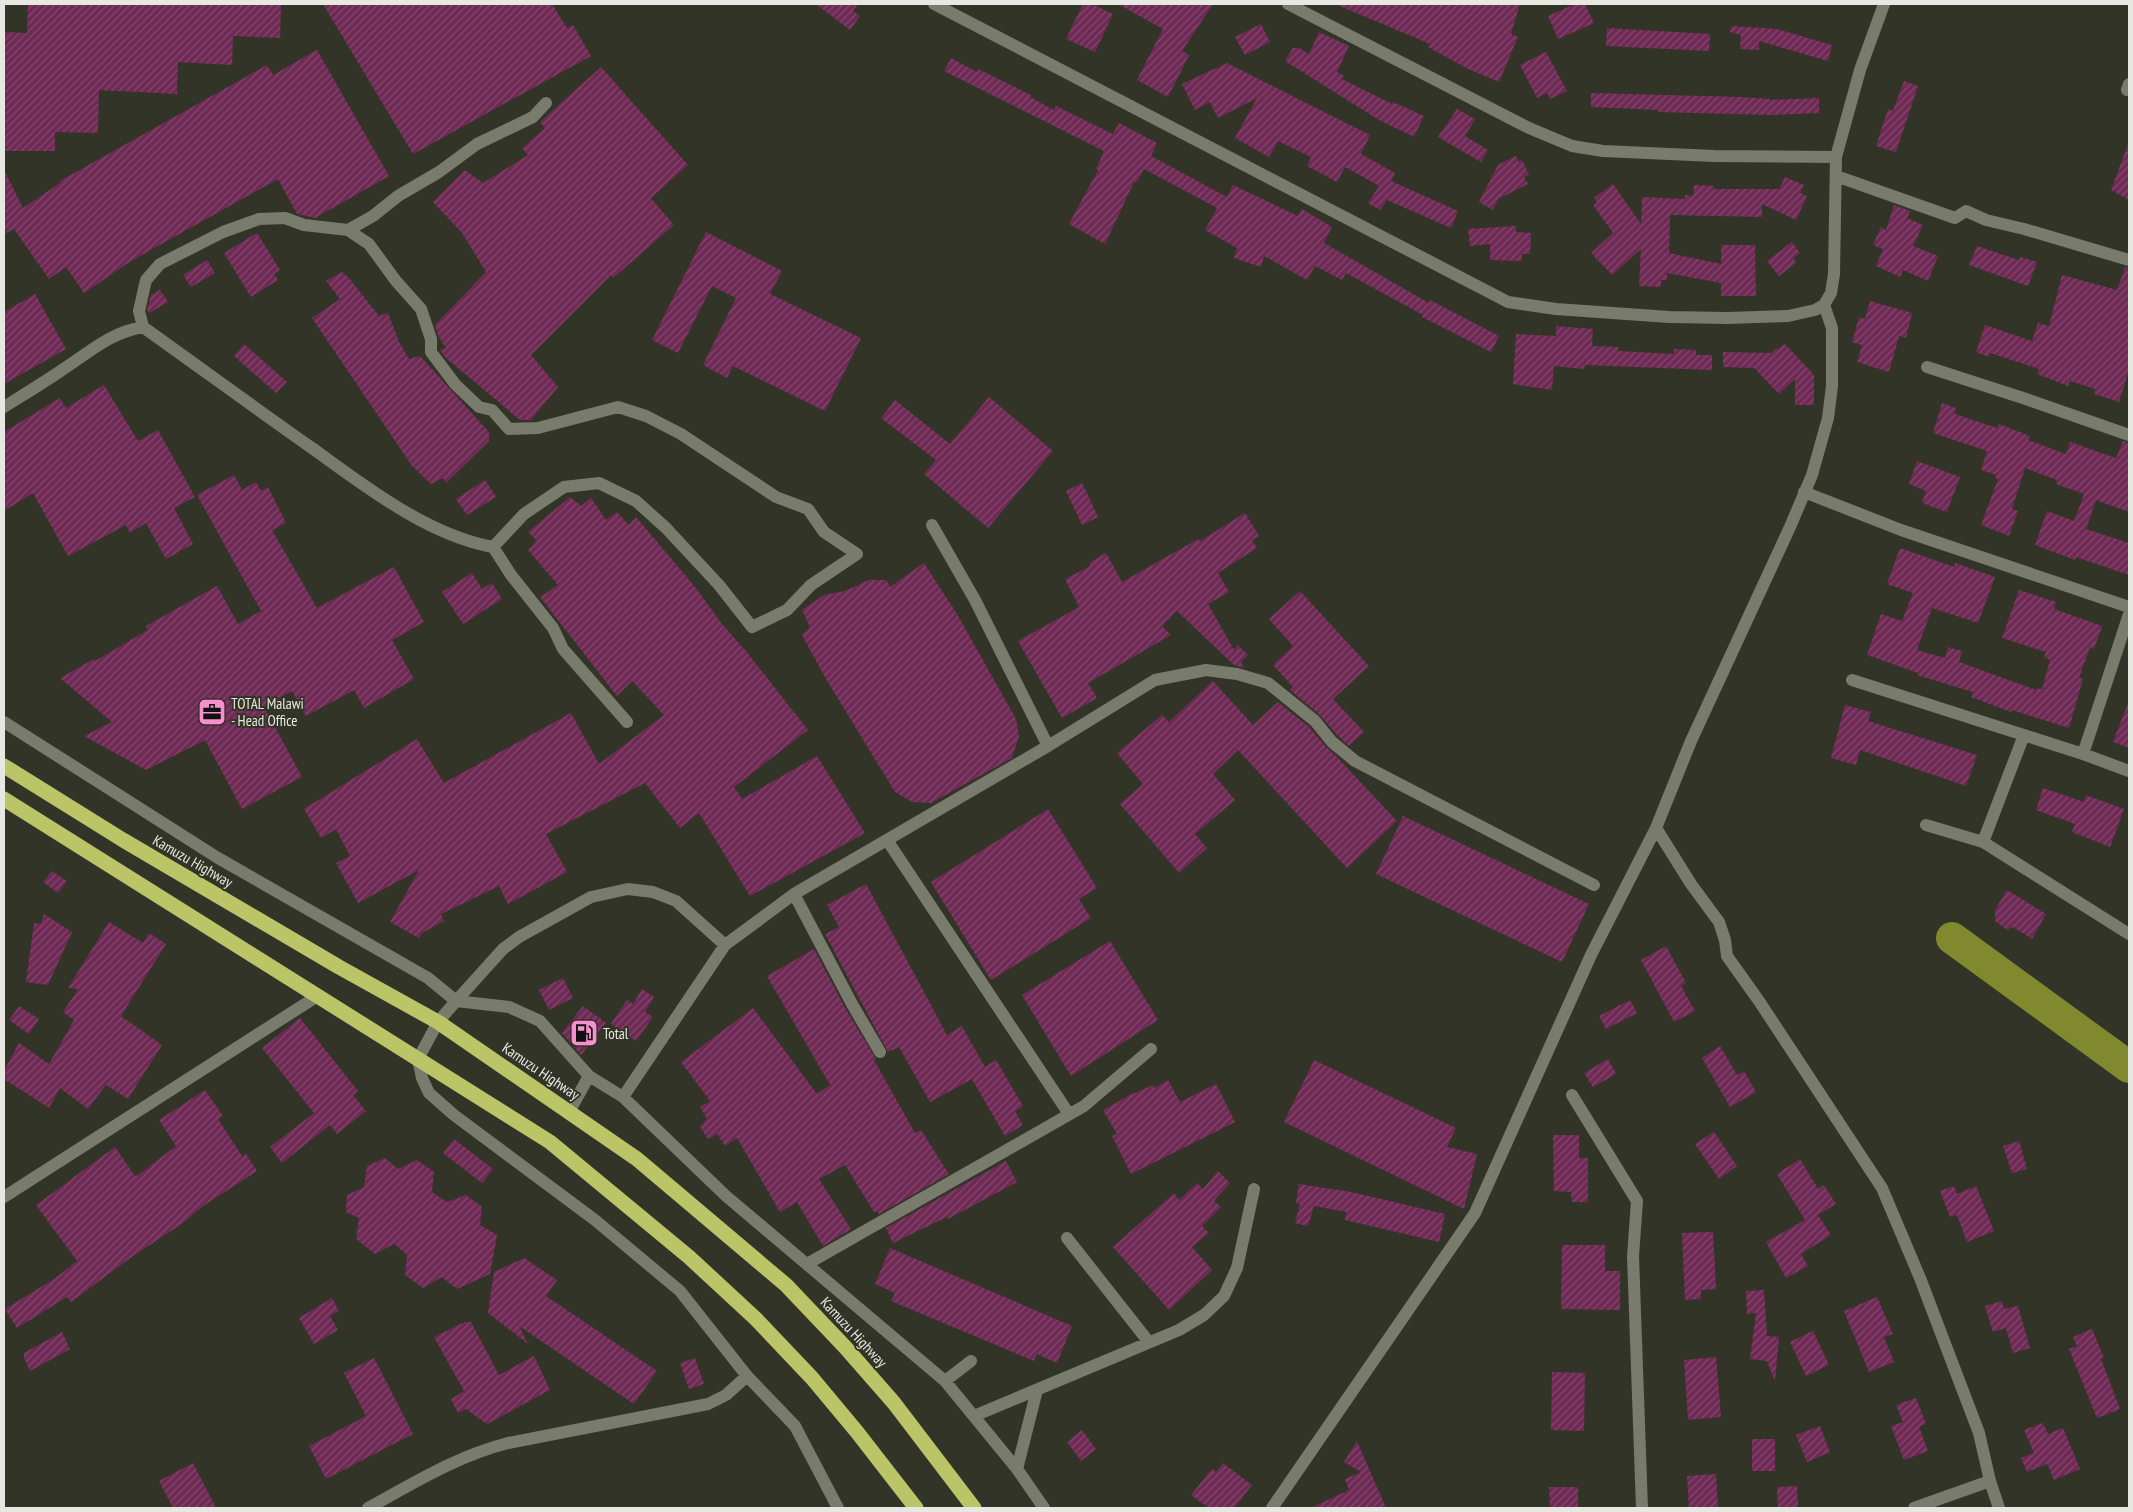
<svg xmlns="http://www.w3.org/2000/svg" width="2133" height="1512" viewBox="0 0 2133 1512" font-family="'PT Sans Narrow',sans-serif">
<defs>
<pattern id="building-hatch" width="6" height="6" patternUnits="userSpaceOnUse" patternTransform="scale(1.25)"><rect width="6" height="6" fill="#6f2955"/><path d="M-1 1l2-2M0 6l6-6M5 7l2-2" fill="none" stroke="#84486d"/></pattern>
</defs>
<rect width="100%" height="100%" fill="#333428"/>
<g fill="none" stroke-linecap="round" stroke-linejoin="round">
<path stroke="#80892e" stroke-width="32" d="M1952,938L2129,1067"/>
</g>
<path fill="url(#building-hatch)" d="M28,4H281L280,38L233,36L232,65L178,62L177,94L99,90L98,133L55,132V151H4V32L27,33Z
M323,4H552L567,28L573,25L591,56L413,154Z
M816,4H858L853,11L860,16L850,30Z
M1083,4H1092L1113,14L1095,52L1066,39Z
M1118,4H1213L1182,51L1189,55L1168,97L1137,80L1163,29Z
M1335,4H1520L1511,34L1518,37L1499,82L1468,69L1428,47L1430,44Z
M1575,4H1585L1594,23L1558,39L1548,16Z
M1261,24L1270,42L1245,55L1235,37Z
M1731,26L1777,29L1832,45L1828,61L1759,41V50L1740,49L1741,35L1730,32Z
M1607,28L1710,34L1709,51L1606,46Z
M1319,32L1349,46L1337,72L1344,76L1342,79L1392,104L1393,102L1424,116L1414,137L1379,120L1285,61L1293,48H1299L1309,54Z
M317,50L389,176L315,218L297,214L278,179L131,261L84,293L66,267L49,279L14,229L4,234V170L23,208L60,183V181L267,65L273,75Z
M1546,52L1567,91L1550,99L1547,93L1537,98L1520,65Z
M951,58L977,72L978,69L1031,95L1030,97L1054,110L1056,106L1113,134L1119,123L1157,143L1151,156L1227,197L1233,185L1298,216L1302,209L1332,227L1324,243L1429,303L1430,300L1499,336L1491,352L1422,317L1423,315L1346,273L1342,280L1315,266L1307,280L1264,256L1261,267L1234,258L1237,248L1205,230L1217,208L1144,169L1136,183L1134,182L1105,244L1069,224L1098,170L1096,169L1104,151L944,71Z
M1227,63L1370,135L1361,154L1395,173L1391,181L1458,211L1451,228L1387,200L1380,210L1368,203L1379,186L1345,167L1337,182L1307,166L1311,157L1278,141L1269,157L1235,138L1257,98L1218,118L1210,102L1195,110L1182,84Z
M601,67L688,165L651,198L674,225L613,278L611,275L531,355L558,387L531,420H520L446,358L440,350L446,348L439,337L435,325L486,272L462,233L433,202L465,170L483,183L528,155L522,148L545,128L540,122Z
M1904,81L1918,86L1896,152L1876,146L1888,109L1893,111Z
M1591,93L1741,97L1770,99V100L1819,98V113L1772,115L1658,112L1659,110L1591,107Z
M1457,109L1475,119L1465,136L1488,150L1481,162L1438,137Z
M2128,144H2129V200L2111,190Z
M1516,156L1519,162L1522,160L1529,174L1524,177L1528,184L1498,199L1493,210L1479,202L1498,165Z
M1785,177L1804,185L1800,193L1807,196L1796,220L1762,204V217L1670,215L1669,253L1721,264V245H1755L1756,296H1721V283L1667,273V280H1661V287L1639,286L1641,249L1612,275L1591,253L1613,233L1593,205L1597,203L1594,198L1613,184L1641,224L1642,197L1685,199V195L1693,196L1694,185L1714,186V189H1779Z
M1894,205L1910,211L1907,218L1923,225L1913,246L1938,256L1928,281L1903,270L1900,277L1876,266L1883,249L1873,245L1881,227L1886,230Z
M1516,226V232L1531,233L1530,254H1522V261L1490,260V244L1470,246L1468,229Z
M706,232L782,271L770,294L861,338L825,411L733,366L727,378L703,365L736,298L712,286L678,353L652,340Z
M257,233L280,270L274,274L278,280L251,297L224,253Z
M1792,242L1800,253L1793,258L1796,263L1779,276L1767,261Z
M1977,246L2019,260L2020,257L2037,262L2028,286L1969,265Z
M207,260L215,273L191,287L183,275Z
M2125,267L2129,268V370L2119,402L2094,394L2095,389L2070,381L2068,386L2037,374L2039,369L1990,353L1989,357L1976,352L1985,325L2032,341L2038,323L2049,326L2062,275L2117,290Z
M342,272L349,278L379,316L388,313L399,342L409,359L420,356L489,432V441L446,483L443,478L431,484L412,466L312,318L340,299L326,281Z
M160,290L168,302L149,313L147,310L151,295Z
M35,294L66,349L4,384V312Z
M1870,301L1912,313L1906,338L1899,336L1889,372L1857,362L1862,345L1852,342L1859,317L1865,319Z
M1556,326L1593,329L1592,346L1618,347V351L1674,354V349L1696,350V355H1712V370L1585,365L1584,369L1554,366L1552,390L1513,384L1516,334L1556,336Z
M244,344L287,382L276,393L234,356Z
M1785,344L1814,375V405H1795V379L1779,394L1754,368L1723,367V352L1771,353L1776,348L1777,350Z
M104,385L138,441L158,430L195,497L174,508L193,544L166,559L146,523L130,533L126,525L68,556L33,493L4,511V432L60,398L66,408Z
M989,397L1053,451L988,528L924,474L936,460L881,418L895,400L950,444Z
M1942,403L1956,408L1955,414L1997,428L1999,424L2030,436L2028,440L2066,454L2070,442L2116,458L2123,441L2129,443V512L2096,500L2086,529L2129,543V575L2076,557L2075,560L2035,545L2047,511L2074,521L2084,494L2056,484L2057,480L2025,468L2012,509L2018,511L2009,536L1981,525L1998,479L1995,478L1996,475L1981,470L1987,451L1933,433Z
M1917,461L1960,477L1947,512L1922,503L1926,491L1909,484Z
M234,475L242,490L256,482L261,491L268,487L286,523L272,530L317,608L394,567L424,622L392,640L414,679L364,708L354,690L306,716L292,691L264,707L302,777L242,809L205,740L146,770L84,736L112,722L60,678L94,659L95,661L148,630L146,626L217,586L238,624L261,611L197,495Z
M485,480L496,497L467,515L456,499Z
M1082,483L1098,517L1082,525L1066,491Z
M570,497L581,506L591,498L606,520L617,512L629,525L636,517L696,588L722,624L745,650L808,730L734,787L742,799L817,756L865,833L750,896L699,813L680,828L645,783L546,834L567,872L508,904L499,886L441,914L444,921L422,933L419,938L390,922L419,870L358,903L336,863L350,856L336,829L321,838L304,809L417,739L444,783L571,713L599,764L664,715L632,681L617,696L540,597L558,585L528,550L537,541L528,532Z
M1245,513L1259,536L1252,540L1257,548L1218,573L1229,592L1208,604L1234,650L1238,645L1248,655L1241,662L1244,668L1234,665L1177,611L1162,626L1171,635L1088,683L1097,698L1062,718L1018,641L1079,607L1065,579L1090,566L1089,563L1106,553L1122,582L1198,539L1200,541Z
M1900,548L1954,567L1955,563L1995,577L1978,623L1932,608L1917,650L1945,658L1948,647L1962,651L1959,662L2036,690L2037,688L2042,689L2050,660L2044,657L2046,652L2002,638L2019,590L2056,602L2054,609L2102,626L2094,649L2090,647L2079,678L2083,679L2069,728L2012,710L2011,712L1971,697L1973,692L1917,675L1918,673L1867,655L1881,614L1902,621L1913,593L1887,584Z
M924,563L957,614L1016,719L1019,736L1012,758L931,803L912,802L895,792L826,679L802,635L810,627L802,610L824,595L845,591L869,580H886L890,587Z
M472,573L482,589L492,583L502,599L463,624L442,592Z
M1300,591L1369,666L1333,699L1364,732L1349,746L1338,736L1320,715L1290,690L1293,687L1273,665L1293,646L1269,619Z
M1213,681L1253,725L1278,702L1309,727L1326,747L1337,757L1397,821L1347,868L1238,750L1213,774L1235,800L1195,834L1207,848L1179,873L1120,804L1143,784L1117,753L1162,715L1169,722Z
M2128,703H2129V748L2113,742Z
M1845,705L1871,712L1868,721L1977,755L1966,786L1860,750L1856,765L1831,758Z
M2043,788L2084,802L2086,795L2124,809L2110,847L2072,832L2075,824L2036,810Z
M1048,809L1097,888L1079,899L1091,918L991,980L931,882Z
M1403,816L1589,904L1562,962L1376,874Z
M52,871L67,881L58,893L43,882Z
M866,884L947,1035L962,1026L985,1067L996,1060L1023,1106L1015,1111L1023,1125L1005,1136L972,1079L930,1102L899,1047L888,1052L825,934L839,927L827,905Z
M2007,890L2046,914L2032,939L2013,927L2007,930L1995,921V910Z
M44,914L72,932L48,985L26,982L34,923L41,924Z
M109,922L143,943L149,933L166,944L121,1016L162,1045L128,1099L106,1085L88,1109L60,1088L49,1108L4,1079V1071L19,1043L49,1064L74,1020L63,1012L78,989L68,988Z
M1110,941L1158,1020L1071,1076L1022,995Z
M1666,946L1686,983L1681,986L1695,1011L1674,1022L1641,960Z
M814,949L845,1008L876,1059L874,1060L915,1133L921,1130L949,1174L879,1214L877,1211L874,1212L845,1165L819,1179L851,1229L823,1246L797,1202L780,1212L737,1138L725,1146L717,1134L708,1139L700,1127L707,1119L700,1107L710,1101L681,1062L753,1008L817,1094L830,1085L767,976Z
M563,978L573,998L549,1010L539,990Z
M642,989L654,997L645,1012L653,1017L636,1041L611,1024L627,1000L633,1004Z
M1630,1000L1637,1013L1606,1029L1599,1016Z
M19,1006L39,1019L29,1034L9,1020Z
M583,1006L606,1023L581,1055L562,1033Z
M300,1018L358,1091L353,1095L366,1111L337,1134L330,1125L282,1163L270,1147L314,1113L262,1048Z
M1720,1046L1737,1075L1744,1071L1756,1092L1730,1107L1702,1058Z
M1608,1059L1616,1074L1593,1087L1584,1073Z
M1314,1060L1456,1128L1447,1147L1477,1154L1464,1209L1284,1122Z
M1168,1080L1180,1102L1216,1084L1235,1122L1131,1174L1112,1136L1117,1134L1103,1110L1130,1095L1153,1085L1155,1088Z
M205,1090L223,1116L218,1119L242,1156L246,1154L257,1171L203,1206L183,1223L133,1256L71,1302L67,1297L17,1328L5,1309L54,1279L77,1261L36,1205L115,1147L135,1176L138,1175L176,1146L159,1120Z
M1714,1132L1737,1166L1719,1179L1695,1144Z
M1553,1135H1579V1158H1588V1202H1572L1571,1192L1554,1191Z
M454,1139L493,1169L482,1183L443,1153Z
M2019,1141L2027,1169L2012,1173L2003,1146Z
M385,1158L398,1169L417,1160L434,1172L432,1192L447,1202L466,1195L482,1207L480,1225L497,1235L490,1274L457,1289L442,1277L423,1288L405,1275L407,1255L394,1244L375,1254L356,1239L359,1218L346,1212L347,1195L364,1187L367,1166Z
M1800,1159L1818,1189L1824,1185L1836,1204L1818,1215L1831,1235L1801,1254L1808,1266L1786,1278L1766,1242L1805,1220L1777,1174Z
M1006,1161L1017,1182L948,1219L947,1217L893,1243L886,1228Z
M1218,1171L1230,1183L1214,1201L1221,1207L1202,1226L1209,1233L1192,1247L1212,1270L1169,1310L1113,1247L1174,1193L1179,1200L1197,1183L1203,1189Z
M1299,1184L1351,1192L1445,1214L1439,1242L1345,1220L1346,1212L1314,1206L1308,1226L1295,1223L1300,1204L1296,1203Z
M1954,1186L1957,1194L1976,1186L1994,1231L1967,1242L1957,1215L1950,1217L1940,1191Z
M1713,1232L1716,1289L1701,1290V1299L1685,1300L1682,1233Z
M1562,1245H1605V1271H1620V1310L1561,1309Z
M890,1248L1072,1326L1057,1363L1037,1354L1034,1361L891,1301L895,1293L875,1284Z
M524,1258L557,1280L546,1296L657,1371L634,1404L519,1326L528,1344L488,1313L494,1272Z
M1764,1290L1767,1336L1779,1337L1775,1381L1767,1361L1750,1359L1756,1313L1747,1314L1746,1291Z
M1877,1297L1893,1334L1884,1337L1894,1362L1869,1372L1844,1311Z
M332,1298L339,1311L330,1316L338,1330L314,1344L299,1318Z
M2002,1301L2004,1309L2018,1306L2030,1348L2013,1353L2006,1328L1993,1332L1985,1306Z
M465,1322H471L499,1375L534,1356L550,1390L487,1424L466,1409L458,1413L451,1399L464,1391L434,1337Z
M2092,1329L2104,1358L2101,1359L2120,1409L2097,1418L2069,1349L2077,1346L2073,1337Z
M1813,1331L1829,1365L1806,1376L1790,1342Z
M62,1332L70,1349L30,1371L24,1358V1353Z
M1716,1357L1721,1417L1688,1420L1684,1360Z
M374,1358L413,1434L326,1479L309,1446L366,1416L344,1373Z
M695,1358L704,1384L689,1389L680,1363Z
M1552,1372L1585,1373L1584,1431L1551,1430Z
M1916,1398L1926,1424L1919,1427L1928,1451L1904,1460L1891,1426L1903,1422L1896,1405Z
M2043,1423L2048,1434L2063,1428L2080,1469L2054,1480L2047,1464L2027,1472L2021,1458L2034,1453L2024,1430Z
M1820,1426L1830,1452L1807,1462L1796,1435Z
M1082,1430L1096,1449L1081,1461L1067,1442Z
M1752,1439H1775V1471H1752Z
M1357,1441L1386,1508H1311L1349,1490L1345,1479L1361,1472L1344,1462Z
M193,1463L216,1508H173L159,1481Z
M1223,1463L1252,1485L1234,1508H1209L1191,1495L1212,1469L1216,1472Z
M1716,1474L1718,1508H1689L1687,1476Z
M1797,1486L1798,1508H1778L1777,1487Z
M1549,1487H1578V1508H1550Z"/>
<g fill="none" stroke-linecap="round" stroke-linejoin="round">
<path stroke="#797b6d" stroke-width="12" d="M934,4L1508,302L1556,309L1669,317L1727,318L1788,316L1815,310L1824,305L1831,293L1834,274L1836,157L1860,70L1884,4
M1288,4L1529,128L1572,146L1603,151L1714,156L1836,157
M2127,90L2129,84
M1836,176L1955,218L1966,211L1986,220L2024,229L2129,260
M348,230L373,216L398,196L439,172L477,144L533,117L546,103
M1927,367L2026,399L2129,435
M4,407C23,395 43,383 62,370C90,352 109,333 143,327C199,367 255,408 312,448C365,486 427,535 493,547L524,514L564,487L599,483L636,501L666,528L719,585L752,627L787,610L811,585L857,554L824,532L808,509L776,497L681,434L646,416L618,407L538,428L509,429L492,410L479,407L455,384L431,352V339L421,309L396,281L369,244L348,230L304,225L285,218L259,219L223,232L160,264L146,280L139,311L143,327
M1804,492L1901,530L2129,607
M932,525L975,600L1048,746
M493,547L511,575L553,628L563,649L627,722
M1852,680L2083,754L2129,771
M4,722L218,858L428,978L456,1001L438,1022L418,1059L422,1078L429,1093L454,1115L595,1220L680,1291L747,1376L795,1426L838,1508
M2083,754L2129,614
M1926,825L1983,842L2129,934
M1656,828L1691,884L1719,922L1725,940L1727,956L1759,1001L1882,1188L1920,1278L1979,1433L1990,1481L1914,1508
M887,840L1069,1114
M1983,842L2024,735
M794,894L852,1004L880,1052
M456,1001L509,1007L540,1021L589,1076L623,1097L726,1196L945,1381L1017,1469L1044,1508
M456,1001L503,949L519,937L591,897L628,889L653,892L676,901L725,945
M1572,1095L1637,1201L1633,1256L1642,1508
M623,1097L725,945L794,894L1048,746L1155,680L1206,670L1237,674L1268,683L1315,721L1332,742L1355,761L1594,885
M569,1112L589,1076
M4,1197L316,997
M1067,1238L1148,1341
M807,1264L1084,1106L1151,1049
M945,1381L971,1361
M974,1416L1179,1330L1204,1315L1224,1296L1237,1268L1254,1189
M1017,1469L1037,1390
M1990,1481L1999,1508
M368,1508C414,1483 457,1456 508,1443L708,1404L726,1395L747,1376
M1272,1508L1475,1213L1591,955L1656,828L1691,741L1790,527L1812,475L1828,418L1832,386V328L1824,305"/>
<path stroke="#bbc567" stroke-width="15" d="M4,766L123,840L339,967L438,1022L637,1159L786,1285L845,1347L894,1403L974,1508
M4,799L550,1142L689,1257L756,1319L812,1378L857,1432L916,1508"/>
</g>
<defs>
<symbol id="office-square" viewBox="-11 -11 22 22"><rect x="-9" y="-9" width="18" height="18" rx="4" fill="#f790cd" stroke="#333428"/><path d="M-6-3h4V-5.5h4V-3h4V5H-6ZM-1-4.5V-3h2v-1.5ZM-6 0V1H6V0Z" fill="#111"/></symbol>
<symbol id="fuel-square" viewBox="-11 -11 22 22"><rect x="-9" y="-9" width="18" height="18" rx="4" fill="#f790cd" stroke="#333428"/><path d="M-5.5-6h7V0h2V4h1.3V-2.5L3-4.5l.8-.8L6-3V5H2.5V1h-1V6h-7ZM-4.2-4.7v3.2H.2V-4.7Z" fill="#111"/></symbol>
</defs>
<g fill-rule="evenodd">
<use href="#office-square" x="196" y="696" width="32" height="32"/>
<use href="#fuel-square" x="568" y="1017" width="32" height="32"/>
</g>
<g text-anchor="middle" dominant-baseline="central" stroke-width="4" stroke-linejoin="round" paint-order="stroke">
<g font-size="15" fill="#e7e8e1" stroke="#333428" text-anchor="start">
<text x="231" y="703">TOTAL Malawi<tspan x="231" dy="17">- Head Office</tspan></text>
<text x="603" y="1033">Total</text>
</g>
<g font-size="15" fill="#e7e8e1" stroke="#333428">
<text transform="translate(193 861) rotate(30)">Kamuzu Highway</text>
<text transform="translate(541 1071) rotate(34)">Kamuzu Highway</text>
<text transform="translate(854 1332) rotate(47)">Kamuzu Highway</text>
</g>
</g>
<rect width="2133" height="1512" fill="none" stroke="#e7e8e1" stroke-width="10"/>
</svg>
